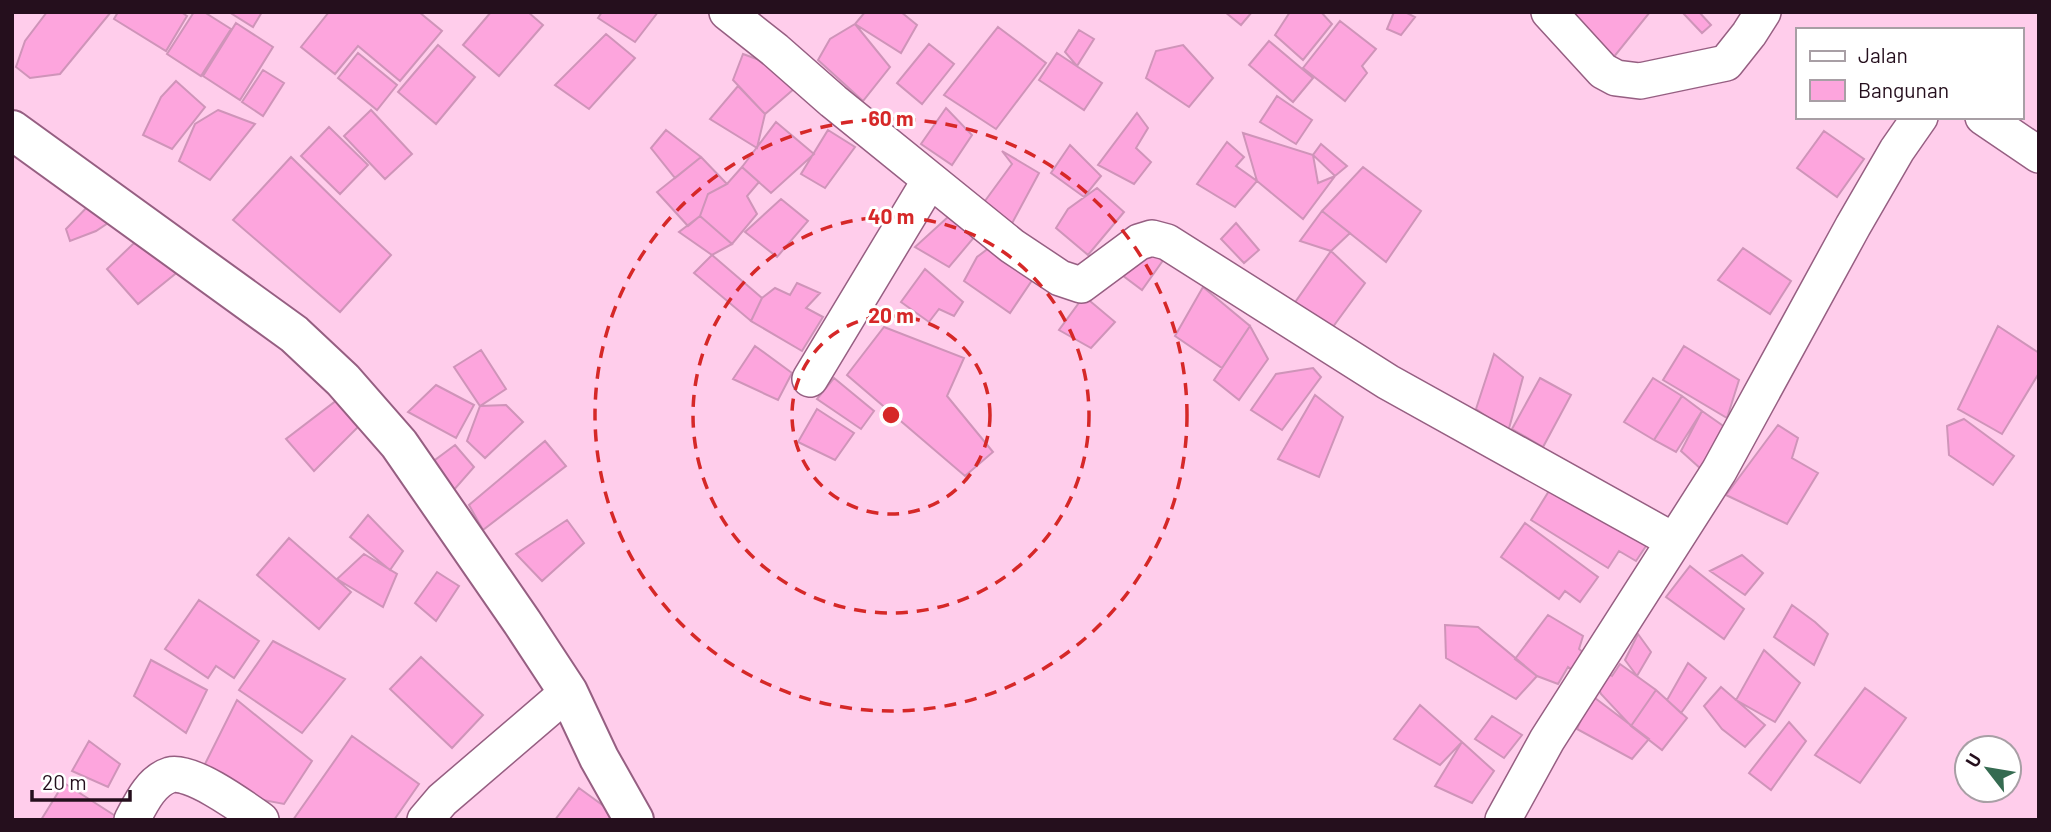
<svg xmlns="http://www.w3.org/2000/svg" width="2051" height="832" viewBox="0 0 2051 832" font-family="Barlow,sans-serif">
<rect width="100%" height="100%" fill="#ffcdeb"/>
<path fill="#fda5dd" stroke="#cf94b9" stroke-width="2" d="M47,12H111L60,74L30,78L16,67L25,41Z
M118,12H181L187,16L166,51L114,19Z
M194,12H204L231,29L201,76L167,54Z
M229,12H262L253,27Z
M329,12H419L442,31L400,81L358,46L335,74L301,47Z
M491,12H528L543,25L499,76L463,45Z
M602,12H658L635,42L598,18Z
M865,12H901L917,25L901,53L855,24Z
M1225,12H1252L1241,25Z
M1290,12H1321L1332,24L1303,60L1275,35Z
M1394,12H1405L1415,17L1401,35L1387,29Z
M1561,12H1650L1609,63Z
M1682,12H1699L1711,25L1702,33Z
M1340,21L1376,49L1362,66L1367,73L1345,101L1303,68Z
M236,23L273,47L240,100L203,76Z
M855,24L890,67L863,101L818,60L830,39Z
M998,27L1046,63L996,129L944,95Z
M1079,30L1094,39L1077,66L1065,52Z
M606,34L635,58L589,109L555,85Z
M1269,41L1313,78L1293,102L1249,65Z
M929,44L954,64L922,104L897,83Z
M438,45L475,77L436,124L398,92Z
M1183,45L1213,78L1189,107L1146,78L1156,51Z
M358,53L397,85L377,110L338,78Z
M1057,53L1102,83L1084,110L1039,80Z
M743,54L765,62L795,88L765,114L733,80Z
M263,70L284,83L263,116L242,102Z
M176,81L205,107L172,149L143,135L161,97Z
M738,86L765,114L757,148L710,119Z
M1277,96L1312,120L1296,144L1260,122Z
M946,108L972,135L952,165L921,144Z
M218,110L255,124L210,180L179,161L195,124Z
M371,110L412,154L385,179L344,136Z
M1137,113L1148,128L1136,148L1151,162L1134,184L1098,165Z
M776,122L814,154L771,193L742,167Z
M329,127L368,165L340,194L301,156Z
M666,130L701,157L675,178L651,148Z
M828,130L855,147L825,188L801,174Z
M1824,131L1864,159L1837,197L1797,168Z
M1243,133L1313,155L1318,183L1335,176L1303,219L1257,181Z
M1227,142L1244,157L1236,166L1257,181L1235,207L1197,184Z
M1321,144L1347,166L1335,176L1313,155Z
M1070,145L1101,176L1084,197L1051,173Z
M1002,151L1039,173L1009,229L982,205L1012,164Z
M291,157L391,255L340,312L233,220Z
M701,157L727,184L708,194L700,216L688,226L657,192Z
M742,167L759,182L747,196L757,214L732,244L700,216L708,194L727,184Z
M1363,167L1421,211L1386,262L1322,211Z
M1097,188L1124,212L1088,255L1056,228L1068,209Z
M781,199L808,221L777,257L745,232Z
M89,205L111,221L96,231L70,241L66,229Z
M1322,211L1350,233L1331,251L1300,241Z
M700,216L732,244L712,255L679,232Z
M949,216L976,235L949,267L915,247Z
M1236,223L1259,250L1244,263L1221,239Z
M150,236L185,266L138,304L107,269L133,244Z
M998,241L1037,273L1010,313L964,281L977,257Z
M1144,244L1164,259L1142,290L1122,275Z
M1743,248L1791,281L1770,314L1718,280Z
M1331,251L1365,283L1327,335L1289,311Z
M712,255L762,298L751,321L694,273Z
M925,269L963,302L954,316L939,309L929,322L901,302Z
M797,283L820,293L806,308L823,317L802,351L751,321L762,298L775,288L790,295Z
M1203,287L1250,326L1222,368L1175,336Z
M1084,296L1115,322L1091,348L1059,330Z
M1250,326L1268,359L1239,400L1214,380Z
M1998,326L2039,353V373L2002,434L1958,409Z
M884,327L964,358L947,396L993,452L965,476L847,375Z
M755,346L792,373L778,400L733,379Z
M1684,346L1739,380L1727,418L1663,380Z
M481,350L506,389L480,406L454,367Z
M1494,354L1523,377L1508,432L1476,409Z
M1313,368L1321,377L1282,430L1251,410L1276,374Z
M834,378L874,411L861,429L817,399Z
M1540,378L1571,395L1543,447L1512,429Z
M1653,378L1682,396L1654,440L1624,422Z
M436,385L474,405L456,438L408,412Z
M1315,395L1343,417L1319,477L1278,459Z
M1682,396L1702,411L1676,452L1654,440Z
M341,397L362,423L314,471L286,439Z
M506,405L523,422L485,458L467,441L480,406Z
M817,409L854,433L835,460L798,442Z
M1702,411L1729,430L1701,469L1681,451Z
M1964,419L2014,456L1993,485L1949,455L1947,426Z
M1778,425L1798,438L1792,458L1818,473L1787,524L1726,495Z
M545,441L566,466L483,530L469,505Z
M455,445L474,467L453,491L431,463Z
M1557,478L1652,537L1636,561L1619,551L1608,568L1531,520Z
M368,515L403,551L390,570L350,537Z
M567,520L584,543L542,581L516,554Z
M1525,523L1598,577L1580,602L1565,591L1559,599L1501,557Z
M289,538L351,592L319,629L257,575Z
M364,554L397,574L383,607L337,579Z
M1742,555L1763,573L1745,595L1710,571Z
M1690,566L1744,609L1724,639L1666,597Z
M437,572L459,586L436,621L415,603Z
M199,600L259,641L234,678L216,666L208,678L165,649Z
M1792,605L1815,622L1828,634L1814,665L1774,637Z
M1548,615L1583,636L1579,649L1585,654L1575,672L1568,667L1558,684L1537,676L1515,659Z
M1445,625L1478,627L1537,676L1516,699L1446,658Z
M1638,634L1651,652L1637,676L1625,660Z
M273,641L345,679L302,733L239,690Z
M1764,650L1800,683L1775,722L1736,700Z
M421,657L483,715L452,748L390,689Z
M151,660L207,690L186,733L134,696Z
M1688,663L1706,678L1681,713L1667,700Z
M1620,664L1656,690L1631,726L1601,694L1595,681L1603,671L1612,676Z
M1721,687L1765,725L1745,747L1722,729L1704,706Z
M1865,688L1906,718L1860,783L1815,755Z
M1656,690L1687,718L1662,750L1631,726Z
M1591,695L1649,739L1632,759L1577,729Z
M237,700L312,761L284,804L243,796L205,764Z
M1420,705L1462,742L1440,765L1394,739Z
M1492,716L1522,735L1504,758L1475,739Z
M1789,722L1806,741L1771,790L1749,773Z
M352,736L419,784L394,820H293Z
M89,741L120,764L108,787L72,771Z
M1462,742L1494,771L1472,803L1435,786Z
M64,783L117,817L115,820H41Z
M579,788L616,815L612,820H555Z"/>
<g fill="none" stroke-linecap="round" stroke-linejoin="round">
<defs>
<path id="street" d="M727,12L775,50L833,101L1012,246L1060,278L1081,285L1139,242L1152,238L1167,242L1388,382L1674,541
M1549,12L1603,71L1616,78L1640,81L1726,63L1749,34L1763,12
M1983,117L2039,155
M810,379L930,180
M132,820C141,803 151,781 170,775C191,769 244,808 261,820
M425,820L442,800L568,692
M1503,820L1547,740L1719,471L1853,226L1897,150L1920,117"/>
<path id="secondary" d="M12,130L294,334L343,380L399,444L522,622L568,692L599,758L634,820"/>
</defs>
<use href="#street" stroke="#965f82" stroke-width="38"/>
<use href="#secondary" stroke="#965f82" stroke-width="42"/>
<use href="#street" stroke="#fff" stroke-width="35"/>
<use href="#secondary" stroke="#fff" stroke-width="38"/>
</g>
<g fill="none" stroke="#d62828" stroke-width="3.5" stroke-dasharray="12 9">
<circle cx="891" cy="415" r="99"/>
<circle cx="891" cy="415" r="198"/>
<circle cx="891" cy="415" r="296"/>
</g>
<circle cx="891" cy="415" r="10" fill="#d62828" stroke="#fff" stroke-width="3.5"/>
<g font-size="21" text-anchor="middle" font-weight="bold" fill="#d62828" stroke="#fff" stroke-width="6" stroke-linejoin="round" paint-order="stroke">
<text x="891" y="126">60 m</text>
<text x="891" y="224">40 m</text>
<text x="891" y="323">20 m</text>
</g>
<rect width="2051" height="832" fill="none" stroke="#250f1d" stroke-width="28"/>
<rect x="1796" y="28" width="228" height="91" fill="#ffffff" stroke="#a89fa5" stroke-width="2"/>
<rect x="1810" y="51" width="35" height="10" fill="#ffffff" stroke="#a89fa5" stroke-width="2"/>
<text x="1858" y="63" font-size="21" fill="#250f1d">Jalan</text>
<rect x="1810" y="80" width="35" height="21" fill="#fda5dd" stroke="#a89fa5" stroke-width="2"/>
<text x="1858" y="98" font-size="21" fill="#250f1d">Bangunan</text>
<g transform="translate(1988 769) rotate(301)"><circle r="33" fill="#ffffff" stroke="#a89fa5" stroke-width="2"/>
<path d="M0-5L12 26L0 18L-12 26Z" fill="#356b51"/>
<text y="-10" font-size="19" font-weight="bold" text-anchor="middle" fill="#250f1d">U</text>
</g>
<path d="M32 790v10h98v-10" fill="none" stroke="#250f1d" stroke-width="3.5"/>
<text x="42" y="790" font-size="21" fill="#250f1d" stroke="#ffffff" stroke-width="5" paint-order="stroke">20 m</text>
</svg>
